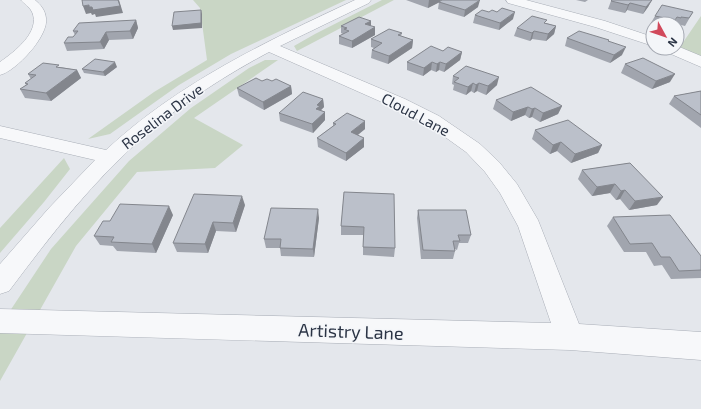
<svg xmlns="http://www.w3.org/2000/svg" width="701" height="409" viewBox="0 0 701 409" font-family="'Exo 2',sans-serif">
<rect width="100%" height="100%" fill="#e4e7ec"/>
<path fill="#c9d6c5" d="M193,0H346L231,54L179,85L110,134L88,139L154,92L207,60L200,8Z
M382,0H394L297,51L294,46L315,34Z
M701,16V56L677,48V43L684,41Z
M265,60H278L194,118L243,145L215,168L137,172L76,246L0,381V326L51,249L129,161L191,108L249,68Z
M64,158L70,169L44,202L0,253V228Z"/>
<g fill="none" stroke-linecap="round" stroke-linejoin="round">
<defs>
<path id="minor" d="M21,0H35C41,5 45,10 46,18C49,36 16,71 0,75V62C14,52 41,32 32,12C30,7 24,4 21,0Z
M355,0H371L369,3L280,46L405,99L439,116L480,144L499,162L517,184L538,220L579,324L701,332V360L570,350L0,333V309L551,323L518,226L500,193L485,172L466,152L427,124L393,107L269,52C226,75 185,101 148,133C94,179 51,235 9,291L0,294V264L49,208L95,160L0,138V126L106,150C178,83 267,41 355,0Z
M506,0H526L605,21L653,37V46L595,27L508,3Z
M677,46L701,56V67L664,51L662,48H677Z"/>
</defs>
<use href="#minor" stroke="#a9aeb7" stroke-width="1"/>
<use href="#minor" fill="#f7f8fa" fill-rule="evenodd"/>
</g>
<path fill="#a1a5ae" d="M406,0H441L440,1L478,7L464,17L438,9L439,2L428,8Z
M576,0H588L585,2Z
M652,0L648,7L643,14L627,10L625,13L608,9L611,1Z
M489,12L513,19L499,30L473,23L475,15Z
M693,12L685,26L677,24V25V24H655L651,23L655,16Z
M136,20L138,28L133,39L109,40L104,49L67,51L64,43L73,37L75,35L73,31Z
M371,21V26L375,35L352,48L339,44V36L343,34L341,33V26Z
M546,23L556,26L554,34L546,41L532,39L530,41L514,36L517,28Z
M402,33L401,36L413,40L412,48L388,64L371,58L372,50L374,48L371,47V39Z
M567,38L609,41L622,55L610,63L565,46Z
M443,51L462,52L460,60L444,72L439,70L436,72L431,70L423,76L407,70V62Z
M625,64L670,82L652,89L621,73Z
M60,67L77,70L81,78L51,101L25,98L20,89L26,85L25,83L31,79L28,74Z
M117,67L105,76L84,73L82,69Z
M453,76L497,85L486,95L477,91L474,93L471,91L466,95L453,90L454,85L452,84Z
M262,81H272L291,86L292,94L264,110L239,96L237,88Z
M701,91V128L669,104L674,96Z
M323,99L324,107L321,110L325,112V120L313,133L280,121L279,113Z
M496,100L562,106L558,114L540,122L532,117L529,118L525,115L511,121L493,109Z
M333,123L365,129L358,135L364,147L346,161L318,147L317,138L333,126Z
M535,130L602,145L598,153L571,163L557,151L550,154L532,139Z
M630,163L657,205L629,210L620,199L616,200L610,193L592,196L578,179L582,170Z
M344,192L395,248L394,257L363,255V235H341V226Z
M245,205L236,232L216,231L208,253L177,252L173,243Z
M418,210L471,235L468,243H459L457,250L455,249V251L453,259H421L417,218Z
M173,215L156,253L117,251L113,246L100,245L94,236L110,221Z
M613,217L701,256V278L671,279L662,265L654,266L646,252H624L607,226Z
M319,218L314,257L281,256L280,248H266L264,239Z"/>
<path fill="#83868d" d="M119,0L123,13L96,17L95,14L92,15L91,13L86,14L83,6L89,5L92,7Z
M429,0H441L440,2L428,8Z
M480,0L478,7L464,17L465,10Z
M652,0L648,7L643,14L646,7Z
M630,3L627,10L625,13L628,5Z
M201,10L202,14V28L173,30L172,26Z
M515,12L513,19L499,30L500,23Z
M136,20L138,28L133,39L130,31Z
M371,21V28L365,24Z
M556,26L554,34L546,41L548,34Z
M375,27V35L352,48V41Z
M534,31L532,39L530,41L532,33Z
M106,32L109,40L104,49L100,42Z
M413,40L412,48L388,64L389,56Z
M626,47L622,55L610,63L614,55Z
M462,52L460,60L444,72L446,64Z
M115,62L117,67L105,76L103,72Z
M432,62L431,70L423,76L424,68Z
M440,62L439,70L436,72L437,64Z
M77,70L81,78L51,101L46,93Z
M675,74L670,82L652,89L656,81Z
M499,77L497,85L486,95L488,86Z
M473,83L471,91L466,95L468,87Z
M479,83L477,91L474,93L476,85Z
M291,86L292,94L264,110L263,102Z
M323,99L324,107L320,111L316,109L317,105Z
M562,106L558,114L540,122L543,113Z
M528,107L525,115L511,121L513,112Z
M535,108L532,117L529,118L532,109Z
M325,112V120L313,133L312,124Z
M365,121V129L351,140V132Z
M364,138V147L346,161V153Z
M561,142L557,151L550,154L553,145Z
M602,145L598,153L571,163L575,154Z
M615,184L610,193L592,196L597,187Z
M625,190L620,199L616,200L621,191Z
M242,196L245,205L236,232L233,223Z
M663,197L657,205L629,210L635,201Z
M169,206L173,215L156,253L152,244Z
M318,209L319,218L314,257L313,249Z
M213,222L216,231L208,253L205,244Z"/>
<path fill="#bbc0ca" stroke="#83868d" d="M82,0H118L120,6L93,10L92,7H89V5L83,6Z
M442,0H480L465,10L439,2Z
M612,0H652L646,7L630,3L628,5L611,1Z
M662,5L693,12L689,18L681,17V18L677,17L675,20L655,16Z
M502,8L515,12L500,23L475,15L482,10L489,12L492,10L497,12Z
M201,10V23L172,26L174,12Z
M532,16L547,20L544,23L556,26L548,34L534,31L532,33L517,28Z
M359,17L371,21L365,24L375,27L352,41L339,36L349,31L344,29L347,28L341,26Z
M136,20L130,31L106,32L100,42L64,43L68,37H73L78,31H73L79,23Z
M389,29L402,33L398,35L413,40L389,56L372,50L382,43L371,39Z
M579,31L609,40L608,41L626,47L614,55L567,38Z
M431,46L443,51L448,47L462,52L446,64L440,62L437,64L432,62L424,68L407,62Z
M643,58L675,74L656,81L625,64Z
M95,59L115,62L103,72L82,69Z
M43,63L59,65L56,67L77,70L46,93L20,89L28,84L25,83L36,75L28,74Z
M466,66L499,77L488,86L479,83L476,85L473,83L468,87L454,82L459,78L453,76Z
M256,78L262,81L267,79L272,81L276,79L291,86L263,102L237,88Z
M531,87L562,106L543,113L535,108L532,109L528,107L513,112L496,100Z
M701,91V115L674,96Z
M303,92L323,99L317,105L320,106L316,109L325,112L312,124L279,113Z
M347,113L365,121L351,132L364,138L346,153L317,138L336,124L333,123Z
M568,120L602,145L575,154L561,142L553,145L535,130Z
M630,163L663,197L635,201L625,190L621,191L615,184L597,187L582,170Z
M344,192L394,194L395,248L363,247L364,227L341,226Z
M194,194L242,196L233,223L213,222L205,244L173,243Z
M120,204L169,206L152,244L111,242L114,237L94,236L103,221H110Z
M271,208L318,209L313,249L280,248L281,239H264Z
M418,210H466L471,235H458L460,241H453L455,251L423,250Z
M670,215L701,256V270L679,271L670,257H661L652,243L630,244L613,217Z"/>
<g text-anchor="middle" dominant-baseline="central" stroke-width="3" stroke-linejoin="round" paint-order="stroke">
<g font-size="15" fill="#2b3445" stroke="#f4f6f9">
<text transform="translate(416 114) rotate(28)">Cloud Lane</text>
<text transform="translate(162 116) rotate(-37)">Roselina Drive</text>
</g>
<g font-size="18" fill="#2b3445" stroke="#f4f6f9">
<text transform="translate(351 331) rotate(2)">Artistry Lane</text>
</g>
</g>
<g transform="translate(665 36) rotate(130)"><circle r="19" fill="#f4f6f9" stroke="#a4a8b1"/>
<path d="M0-3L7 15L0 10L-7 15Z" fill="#d1495b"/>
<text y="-6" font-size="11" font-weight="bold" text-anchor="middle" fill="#2b3445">N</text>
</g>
</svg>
